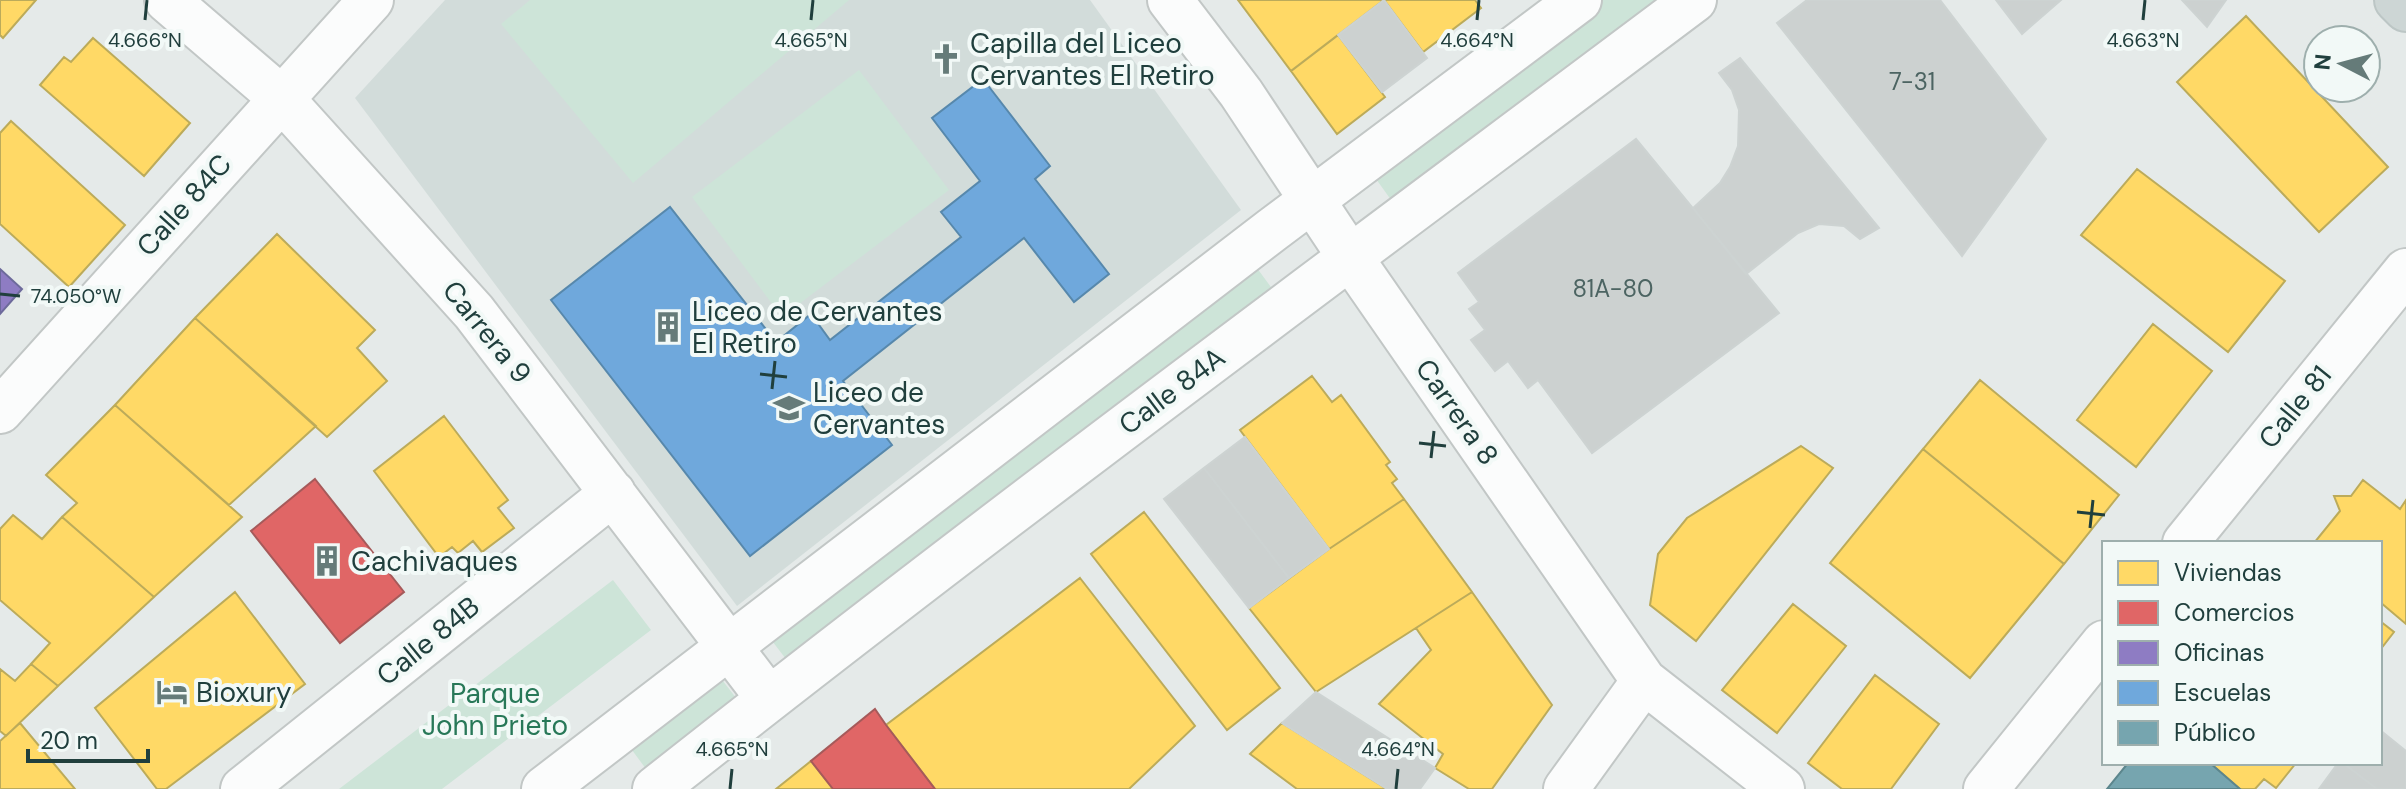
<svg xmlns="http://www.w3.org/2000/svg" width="2406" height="789" viewBox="0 0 2406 789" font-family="'DM Sans',sans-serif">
<rect width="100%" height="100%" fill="#e5eae9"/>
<path fill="#d2dcda" d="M445,0H1090L1241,210L737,606L355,98Z"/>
<path fill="#cde4d8" d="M530,0H849L633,183L501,24Z
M1600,0H1667L1394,204L1371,172Z
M859,70L949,190L782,317L692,197Z
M1254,264L1276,294L789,663L766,633Z
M613,580L651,630L442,789H339Z
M719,676L740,703L649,773L629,746Z"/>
<path fill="#ffd966" stroke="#bcab5a" stroke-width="2" d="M0,0H36L3,38L0,35Z
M1238,0H1384L1291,71Z
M1384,0H1475L1481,8L1423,52Z
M2246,16L2388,167L2319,232L2177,82Z
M1338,35L1385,97L1337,134L1291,71Z
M93,38L190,123L144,176L40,85L64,57L71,62Z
M11,121L125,225L69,287L0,224V133Z
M2137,169L2285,281L2228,352L2081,235Z
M277,234L375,330L357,348L387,381L327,437L195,318Z
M195,318L316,426L229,505L115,405Z
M2153,324L2212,371L2136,467L2077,420Z
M1312,376L1332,402L1341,395L1390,462L1386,465L1397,479L1392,483L1404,499L1329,549L1240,430Z
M1980,380L2119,495L2064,564L1923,449Z
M115,405L242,517L154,597L62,517L77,503L46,475Z
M444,416L508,500L498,508L514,528L482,552L473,541L458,553L452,547L439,557L374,471Z
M1801,446L1833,468L1696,641L1650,605L1658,554L1687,518Z
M1923,449L2064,564L1970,678L1830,563Z
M2363,480L2400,509L2406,500V624L2380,602V543H2314L2340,511L2334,496H2351Z
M1404,499L1472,592L1316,692L1249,608L1329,549Z
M1144,512L1280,688L1227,730L1091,554Z
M13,515L42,539L62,517L154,597L58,686L31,664L50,643L0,600V529Z
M1080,578L1195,726L1129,789H935L886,725Z
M235,592L305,684L166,789H157L95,708Z
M1472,592L1552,705L1492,789H1469L1435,768L1443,754L1379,704L1431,650L1416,628Z
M1793,604L1846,646L1777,733L1722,690Z
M2380,621L2394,632L2380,650Z
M31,664L58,686L6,736L0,731V669L15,681Z
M1875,675L1939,724L1891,789H1842L1808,763Z
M20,723L75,789H0V741Z
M1282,723L1387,789H1297L1250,754Z
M811,761L833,789H776Z
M2210,763H2296L2276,788L2264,779L2255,789H2240Z"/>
<path fill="#e06666" stroke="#a65a5a" stroke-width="2" d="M315,479L404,592L340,643L251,531Z
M875,709L886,725L935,789H833L811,761Z"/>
<path fill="#8e7cc3" stroke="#6d6a9b" stroke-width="2" d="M0,269L22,289L0,314Z"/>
<path fill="#6fa8dc" stroke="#5788ac" stroke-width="2" d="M983,79L1050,166L1035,179L1109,274L1074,302L1024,238L843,381L892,445L750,556L551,300L670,207L776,342L811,314L830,340L961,237L941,212L980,181L932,118Z"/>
<path fill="#76a5af" stroke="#5c868d" stroke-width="2" d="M2128,763H2210L2240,789H2107Z"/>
<path fill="#ccd1d0" stroke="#cdd3d2" stroke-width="2" d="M1384,0L1427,58L1382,92L1338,35Z
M1807,0H1940L2046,139L1962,256L1777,23Z
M1996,0H2061L2022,34Z
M2182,0H2226L2207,27Z
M1740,58L1879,228L1860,239L1844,226L1819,224L1798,233L1746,274L1693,208L1720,183L1730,167L1738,146L1739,110L1732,90L1719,73Z
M1636,139L1779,313L1592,453L1538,380L1528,388L1508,361L1495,371L1471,340L1485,330L1469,309L1479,302L1458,273Z
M1245,437L1329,549L1289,578L1204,468Z
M1204,468L1289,578L1249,608L1164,499Z
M1316,692L1435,768L1420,789H1387L1282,723Z
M2380,730L2406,751V789H2377L2343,763H2380Z
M2338,763H2343L2377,789H2319Z"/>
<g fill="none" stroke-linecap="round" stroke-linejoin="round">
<defs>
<path id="minor" d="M167,0L280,97L474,312L769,699
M1170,0L1241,93L1350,257L1644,681L1782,789
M0,411L371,0
M2185,543L2406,271
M243,789L613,493
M544,789L1272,230L1579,0
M655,789C996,519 1346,261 1694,0
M1566,789L1644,681
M1986,789L2104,643"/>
<path id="major" d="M2397,0L2406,9"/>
</defs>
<use href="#minor" stroke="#c2c7c6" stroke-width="48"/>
<use href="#major" stroke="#bcc6c5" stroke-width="48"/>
<use href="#minor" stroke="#fbfcfc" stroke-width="44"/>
<use href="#major" stroke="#cdd6d5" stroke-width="44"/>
</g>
<path fill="none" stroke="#203f3d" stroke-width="3" d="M145,20L147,0M811,20L813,0M1477,20L1479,0M2143,20L2145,0M0,294L20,296M760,374L787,377M772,389L775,361M1419,443L1446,446M1431,458L1434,431M2077,512L2105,515M2090,528L2093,500M730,789L732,769M1396,789L1398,769"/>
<defs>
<symbol id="church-bare" viewBox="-9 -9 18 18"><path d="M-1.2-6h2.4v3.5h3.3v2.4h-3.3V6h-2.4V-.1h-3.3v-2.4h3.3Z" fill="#657b79" stroke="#f2f9f7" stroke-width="2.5" paint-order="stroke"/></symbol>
<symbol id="building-bare" viewBox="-9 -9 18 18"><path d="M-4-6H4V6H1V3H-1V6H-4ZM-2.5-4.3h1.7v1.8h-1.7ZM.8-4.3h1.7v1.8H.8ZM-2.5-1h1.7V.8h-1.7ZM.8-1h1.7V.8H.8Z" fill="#657b79" stroke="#f2f9f7" stroke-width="2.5" paint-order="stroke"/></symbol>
<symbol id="school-bare" viewBox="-9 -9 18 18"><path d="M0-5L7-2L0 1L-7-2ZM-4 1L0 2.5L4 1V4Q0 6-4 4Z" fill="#657b79" stroke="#f2f9f7" stroke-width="2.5" paint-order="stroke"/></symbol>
<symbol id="hotel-bare" viewBox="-9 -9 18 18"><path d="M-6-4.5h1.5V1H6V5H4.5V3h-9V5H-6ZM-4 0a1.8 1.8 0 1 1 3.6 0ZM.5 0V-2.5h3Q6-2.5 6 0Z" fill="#657b79" stroke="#f2f9f7" stroke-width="2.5" paint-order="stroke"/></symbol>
</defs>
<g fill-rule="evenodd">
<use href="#church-bare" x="924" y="37" width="44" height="44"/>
<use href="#building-bare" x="646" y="305" width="44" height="44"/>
<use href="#school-bare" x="767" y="386" width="44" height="44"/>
<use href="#building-bare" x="305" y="539" width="44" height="44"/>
<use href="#hotel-bare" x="150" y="670" width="44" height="44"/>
</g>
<g text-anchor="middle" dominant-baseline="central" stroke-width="8" stroke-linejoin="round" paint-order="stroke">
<g font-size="24" fill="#4c6462">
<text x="1912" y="81">7-31</text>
<text x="1613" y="288">81A-80</text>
</g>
<g font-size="28" fill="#203f3d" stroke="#f2f9f7" text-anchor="start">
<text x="970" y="43">Capilla del Liceo<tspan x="970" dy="32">Cervantes El Retiro</tspan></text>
<text x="692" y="311">Liceo de Cervantes<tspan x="692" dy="32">El Retiro</tspan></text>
<text x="813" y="392">Liceo de<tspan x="813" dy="32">Cervantes</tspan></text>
<text x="351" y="561">Cachivaques</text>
<text x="196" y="692">Bioxury</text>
</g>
<g font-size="28" fill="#203f3d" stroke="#f2f9f7">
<text transform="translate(184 205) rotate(-48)">Calle 84C</text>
<text transform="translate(487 332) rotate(51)">Carrera 9</text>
<text transform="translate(1172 391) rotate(-37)">Calle 84A</text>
<text transform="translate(2295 407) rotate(-51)">Calle 81</text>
<text transform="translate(1457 412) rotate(55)">Carrera 8</text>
<text transform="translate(428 641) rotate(-39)">Calle 84B</text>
</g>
<g font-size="28" fill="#287858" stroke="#f2f9f7">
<text x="495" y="693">Parque<tspan x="495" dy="32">John Prieto</tspan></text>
</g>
</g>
<g font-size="20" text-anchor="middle" fill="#203f3d" stroke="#f2f9f7" stroke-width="8" stroke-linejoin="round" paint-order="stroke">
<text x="145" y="47">4.666°N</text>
<text x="811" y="47">4.665°N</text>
<text x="1477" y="47">4.664°N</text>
<text x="2143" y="47">4.663°N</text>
<text x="76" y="303">74.050°W</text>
<text x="732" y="756">4.665°N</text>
<text x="1398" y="756">4.664°N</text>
</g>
<rect x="2102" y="541" width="280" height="224" fill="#f2f9f7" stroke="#9eafad" stroke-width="2"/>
<rect x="2118" y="561" width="40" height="24" fill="#ffd966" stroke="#9eafad" stroke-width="2"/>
<text x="2174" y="581" font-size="24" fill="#203f3d">Viviendas</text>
<rect x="2118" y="601" width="40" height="24" fill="#e06666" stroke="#9eafad" stroke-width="2"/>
<text x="2174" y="621" font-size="24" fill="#203f3d">Comercios</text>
<rect x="2118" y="641" width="40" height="24" fill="#8e7cc3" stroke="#9eafad" stroke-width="2"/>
<text x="2174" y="661" font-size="24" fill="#203f3d">Oficinas</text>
<rect x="2118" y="681" width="40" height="24" fill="#6fa8dc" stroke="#9eafad" stroke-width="2"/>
<text x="2174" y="701" font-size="24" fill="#203f3d">Escuelas</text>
<rect x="2118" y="721" width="40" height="24" fill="#76a5af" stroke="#9eafad" stroke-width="2"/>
<text x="2174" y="741" font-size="24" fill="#203f3d">Público</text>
<g transform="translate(2342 64) rotate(276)"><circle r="38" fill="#f2f9f7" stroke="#9eafad" stroke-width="2"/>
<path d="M0-6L14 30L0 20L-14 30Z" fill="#657b79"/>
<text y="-12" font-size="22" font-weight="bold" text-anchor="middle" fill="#203f3d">N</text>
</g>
<path d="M28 749v12h120v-12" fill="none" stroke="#203f3d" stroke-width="4"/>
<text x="40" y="749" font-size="24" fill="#203f3d" stroke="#f2f9f7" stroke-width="6" paint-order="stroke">20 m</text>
</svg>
